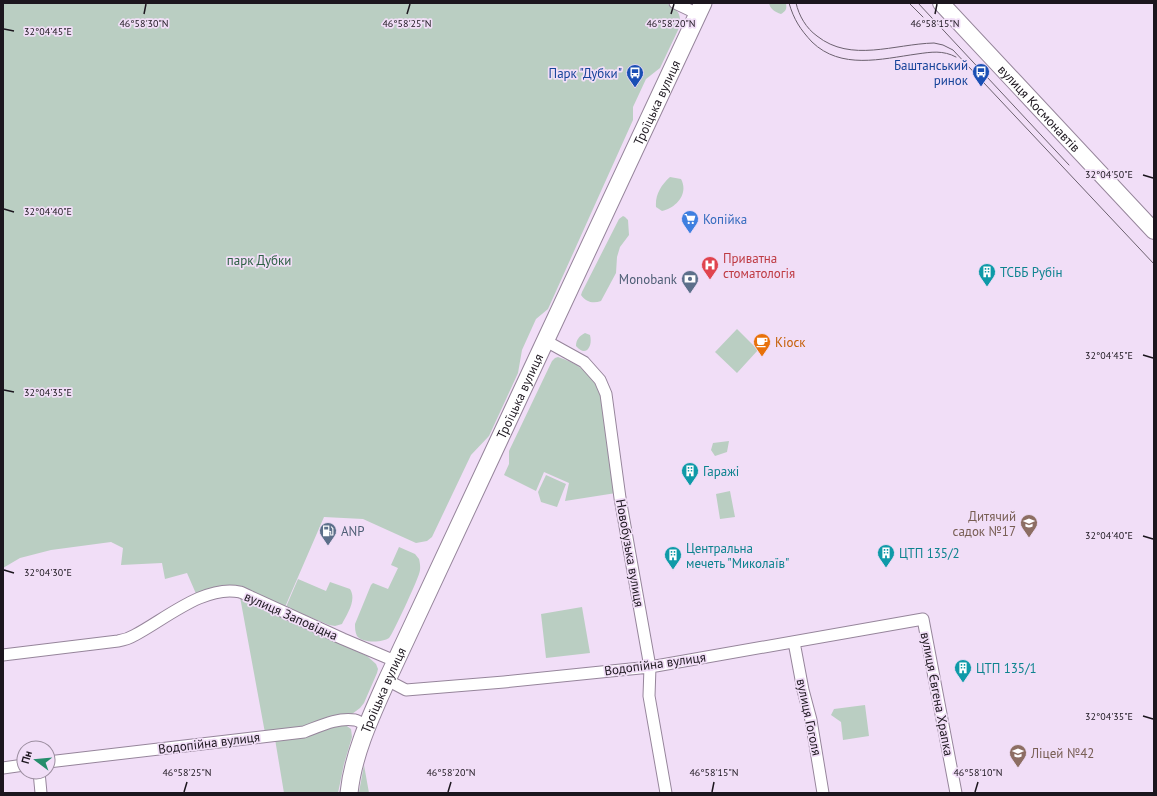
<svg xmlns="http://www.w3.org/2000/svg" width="1157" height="796" viewBox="0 0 1157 796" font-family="'PT Sans',sans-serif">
<rect width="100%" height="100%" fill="#f1def7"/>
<path fill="#bacec2" d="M3,3H666C678,10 682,13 679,28L660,68L646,79L633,107V120L548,309L536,319L522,350L518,373L489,436L471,455L432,537L427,541L416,543L363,519L324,517L285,607L253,593L197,596L187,573L165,579L162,563L121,565L123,548L111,542L51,550L20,558L3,568Z
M769,3H786C787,9 786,11 781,14C775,12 770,9 769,3Z
M670,177L681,179C689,194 676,208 662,211L656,207C655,195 661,185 670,177Z
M623,216L625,217L628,220L629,235L620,247L617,257L616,273L601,301C593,304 586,302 581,295L582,292L619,219Z
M737,329L758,350L737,373L715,352Z
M585,333L590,335C593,346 586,358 576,346C576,340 579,336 585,333Z
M558,357C577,363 591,373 600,390L616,493L565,501L569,483L544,472L536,491L504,475L509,464V451L552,361L555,358Z
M729,441L727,452L715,456L711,450L713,443Z
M546,475L566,484L557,507L541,502L538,492Z
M730,491L735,517L720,519L716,494Z
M399,547L415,554L419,559C420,563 421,569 419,574C417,581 393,634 389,638C382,643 362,643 357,636C355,632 355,628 355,624L371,585L373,583L388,589L398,568L391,565Z
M298,579L326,591L330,582L350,589C357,600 347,614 342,624L335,626L329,625L286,607Z
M240,597L367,656L376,664L378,669L377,673L364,703L360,708L352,714L314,725L265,733Z
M582,607L590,653L546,658L541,614Z
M865,705L869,736L843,740L841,722L831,715L834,709Z
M344,724L351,729L352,737L344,764L338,793H284L275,739Z
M364,765L369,793H359V792Z"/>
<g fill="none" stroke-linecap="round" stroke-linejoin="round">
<defs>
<path id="street" d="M675,3L698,14
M546,341L584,362L600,380L606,394L620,498L650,667L649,696L666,793
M794,642L803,690L811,720L823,793
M3,655L118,641C124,640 130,638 135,635C164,620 205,584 240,592C243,593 247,595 251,597L343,639L395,661
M387,680L406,690L504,682L650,667L923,619L956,793
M48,762L304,732C320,726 338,717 355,720C359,721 363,724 367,726
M3,768L24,765
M39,772L41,793"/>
<g id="secondary">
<path id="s1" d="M941,3L1154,231"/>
</g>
<g id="primary">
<path id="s2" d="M349,793C353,754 371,716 387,680L703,3"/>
</g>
</defs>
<use href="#street" stroke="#96859b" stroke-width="13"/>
<use href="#secondary" stroke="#96859b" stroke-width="18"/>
<use href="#primary" stroke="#96859b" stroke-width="19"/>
<use href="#street" stroke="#fff" stroke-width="11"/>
<use href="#secondary" stroke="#fff" stroke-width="16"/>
<use href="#primary" stroke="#fff" stroke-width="17"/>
<path stroke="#6c616f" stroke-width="1" d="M789,3C794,20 800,29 812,42C841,70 881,59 917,54C931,52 943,50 956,57
M796,3C799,16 806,28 817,36C851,63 894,44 934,43L943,45L953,50L1154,264
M909,3L923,17
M918,3L1069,165"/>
</g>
<path fill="none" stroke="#1c161e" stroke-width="1.5" d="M144,14L146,4M407,14L410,4M671,14L674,4M935,14L937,4M4,29L14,31M1143,175L1153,178M4,209L14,212M1143,355L1153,358M4,390L14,392M1143,536L1153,539M4,570L14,573M1143,716L1153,719M184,792L187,782M448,792L451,782M712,792L714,782M975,792L978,782"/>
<defs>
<symbol id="bus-pin" viewBox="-11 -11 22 30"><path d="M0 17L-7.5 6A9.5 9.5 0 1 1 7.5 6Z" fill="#1a4fb4" stroke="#f1def7"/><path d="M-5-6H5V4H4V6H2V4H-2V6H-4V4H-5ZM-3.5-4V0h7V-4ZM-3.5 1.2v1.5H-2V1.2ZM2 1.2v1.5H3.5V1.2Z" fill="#fff"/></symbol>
<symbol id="supermarket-pin" viewBox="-11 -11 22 30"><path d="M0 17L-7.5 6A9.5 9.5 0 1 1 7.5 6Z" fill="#3f7fe0" stroke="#f1def7"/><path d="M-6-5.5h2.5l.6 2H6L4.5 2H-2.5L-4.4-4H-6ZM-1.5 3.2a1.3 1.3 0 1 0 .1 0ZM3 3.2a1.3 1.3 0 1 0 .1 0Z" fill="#fff"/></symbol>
<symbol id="hospital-pin" viewBox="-11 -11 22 30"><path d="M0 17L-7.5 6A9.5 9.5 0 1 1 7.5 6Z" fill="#e0444e" stroke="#f1def7"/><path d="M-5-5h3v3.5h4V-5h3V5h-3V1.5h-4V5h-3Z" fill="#fff"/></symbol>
<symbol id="building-pin" viewBox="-11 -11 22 30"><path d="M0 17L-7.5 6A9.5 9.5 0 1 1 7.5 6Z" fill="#0f9aa8" stroke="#f1def7"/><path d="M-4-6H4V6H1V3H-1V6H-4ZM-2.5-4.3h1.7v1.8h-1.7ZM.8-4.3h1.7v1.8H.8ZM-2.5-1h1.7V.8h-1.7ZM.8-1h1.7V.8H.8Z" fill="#fff"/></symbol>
<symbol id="bank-pin" viewBox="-11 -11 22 30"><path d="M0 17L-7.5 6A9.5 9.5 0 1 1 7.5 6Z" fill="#5c6f8a" stroke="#f1def7"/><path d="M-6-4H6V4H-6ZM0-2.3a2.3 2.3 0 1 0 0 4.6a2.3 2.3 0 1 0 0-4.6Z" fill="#fff"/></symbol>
<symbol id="cafe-pin" viewBox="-11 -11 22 30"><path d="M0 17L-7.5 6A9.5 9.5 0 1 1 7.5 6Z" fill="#e8710a" stroke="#f1def7"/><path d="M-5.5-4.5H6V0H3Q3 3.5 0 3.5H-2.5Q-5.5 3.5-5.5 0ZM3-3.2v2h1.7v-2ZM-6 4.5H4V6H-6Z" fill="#fff"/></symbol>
<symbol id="school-pin" viewBox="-11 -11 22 30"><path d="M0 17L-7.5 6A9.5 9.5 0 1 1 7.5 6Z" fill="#8d6e63" stroke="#f1def7"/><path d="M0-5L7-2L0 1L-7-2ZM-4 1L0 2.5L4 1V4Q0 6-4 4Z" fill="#fff"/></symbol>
<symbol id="fuel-pin" viewBox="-11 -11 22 30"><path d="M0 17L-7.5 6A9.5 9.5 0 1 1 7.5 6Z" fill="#5c6f8a" stroke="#f1def7"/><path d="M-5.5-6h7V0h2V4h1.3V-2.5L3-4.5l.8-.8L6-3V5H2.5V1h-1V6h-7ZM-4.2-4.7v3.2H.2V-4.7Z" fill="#fff"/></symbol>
</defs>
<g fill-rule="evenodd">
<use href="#bus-pin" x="971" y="62" width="20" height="27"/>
<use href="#bus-pin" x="625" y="63" width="20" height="27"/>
<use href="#supermarket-pin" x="680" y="209" width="20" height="27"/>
<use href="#hospital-pin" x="700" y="255" width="20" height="27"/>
<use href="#building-pin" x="977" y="262" width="20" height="27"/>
<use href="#bank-pin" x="680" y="269" width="20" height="27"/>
<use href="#cafe-pin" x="752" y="332" width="20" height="27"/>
<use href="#building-pin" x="680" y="461" width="20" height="27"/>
<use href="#school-pin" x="1019" y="513" width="20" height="27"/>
<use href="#fuel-pin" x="318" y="521" width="20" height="27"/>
<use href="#building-pin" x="876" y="543" width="20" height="27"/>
<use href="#building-pin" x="663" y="545" width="20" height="27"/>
<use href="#building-pin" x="953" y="658" width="20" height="27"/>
<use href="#school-pin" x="1008" y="743" width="20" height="27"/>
</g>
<g text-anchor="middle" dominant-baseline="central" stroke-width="3.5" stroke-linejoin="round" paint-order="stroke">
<g font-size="13" fill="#164399" stroke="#f1def7" text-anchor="end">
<text x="968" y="65">Баштанський<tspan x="968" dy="15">ринок</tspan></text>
<text x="622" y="73">Парк "Дубки"</text>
</g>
<g font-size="13" fill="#1c161e" stroke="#f1def7">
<text stroke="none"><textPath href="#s2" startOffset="757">Троїцька вулиця</textPath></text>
<text stroke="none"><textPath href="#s1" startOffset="144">вулиця Космонавтів</textPath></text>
<text stroke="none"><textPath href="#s2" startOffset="433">Троїцька вулиця</textPath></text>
<text transform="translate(630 553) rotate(80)">Новобузька вулиця</text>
<text transform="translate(291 616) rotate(24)">вулиця Заповідна</text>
<text transform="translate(655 664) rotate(-8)">Водопійна вулиця</text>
<text stroke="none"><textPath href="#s2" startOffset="109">Троїцька вулиця</textPath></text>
<text transform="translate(937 694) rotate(79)">вулиця Євгена Храпка</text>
<text transform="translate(809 717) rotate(78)">вулиця Гоголя</text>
<text transform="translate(209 743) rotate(-7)">Водопійна вулиця</text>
</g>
<g font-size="13" fill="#366cbe" stroke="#f1def7" text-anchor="start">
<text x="703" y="219">Копійка</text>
</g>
<g font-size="13" fill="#be3a42" stroke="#f1def7" text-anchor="start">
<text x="723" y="258">Приватна<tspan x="723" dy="15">стоматологія</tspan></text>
</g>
<g font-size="13" fill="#2d6044" stroke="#f1def7">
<text x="259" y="260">парк Дубки</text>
</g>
<g font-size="13" fill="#0d838f" stroke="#f1def7" text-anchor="start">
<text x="1000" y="272">ТСББ Рубін</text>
<text x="703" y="471">Гаражі</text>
<text x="686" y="548">Центральна<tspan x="686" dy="15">мечеть "Миколаїв"</tspan></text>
<text x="899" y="553">ЦТП 135/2</text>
<text x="976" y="668">ЦТП 135/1</text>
</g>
<g font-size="13" fill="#4e5e75" stroke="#f1def7" text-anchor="end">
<text x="677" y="279">Monobank</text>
<text x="341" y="531" text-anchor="start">ANP</text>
</g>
<g font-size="13" fill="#c56008" stroke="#f1def7" text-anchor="start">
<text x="775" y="342">Кіоск</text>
</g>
<g font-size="13" fill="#785e54" stroke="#f1def7" text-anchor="end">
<text x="1016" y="516">Дитячий<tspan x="1016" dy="15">садок №17</tspan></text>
<text x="1031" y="753" text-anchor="start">Ліцей №42</text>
</g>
</g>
<g font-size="10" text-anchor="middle" fill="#1c161e" stroke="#f1def7" stroke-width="3.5" stroke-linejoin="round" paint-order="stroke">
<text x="144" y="27">46°58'30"N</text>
<text x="407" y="27">46°58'25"N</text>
<text x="671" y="27">46°58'20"N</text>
<text x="935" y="27">46°58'15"N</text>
<text x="48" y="35">32°04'45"E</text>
<text x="1109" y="178">32°04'50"E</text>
<text x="48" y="215">32°04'40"E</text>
<text x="1109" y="359">32°04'45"E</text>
<text x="48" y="396">32°04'35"E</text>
<text x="1109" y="539">32°04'40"E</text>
<text x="48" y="576">32°04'30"E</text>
<text x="1109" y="720">32°04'35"E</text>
<text x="187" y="776">46°58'25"N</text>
<text x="451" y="776">46°58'20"N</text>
<text x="714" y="776">46°58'15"N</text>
<text x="978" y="776">46°58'10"N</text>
</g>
<rect width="1157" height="796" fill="none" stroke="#1c161e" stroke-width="8"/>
<g transform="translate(36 760) rotate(286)"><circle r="19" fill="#f1def7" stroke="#9c8ea0"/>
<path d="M0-3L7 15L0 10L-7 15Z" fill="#258e6c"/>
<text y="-6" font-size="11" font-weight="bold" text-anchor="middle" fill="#1c161e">Пн</text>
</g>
</svg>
